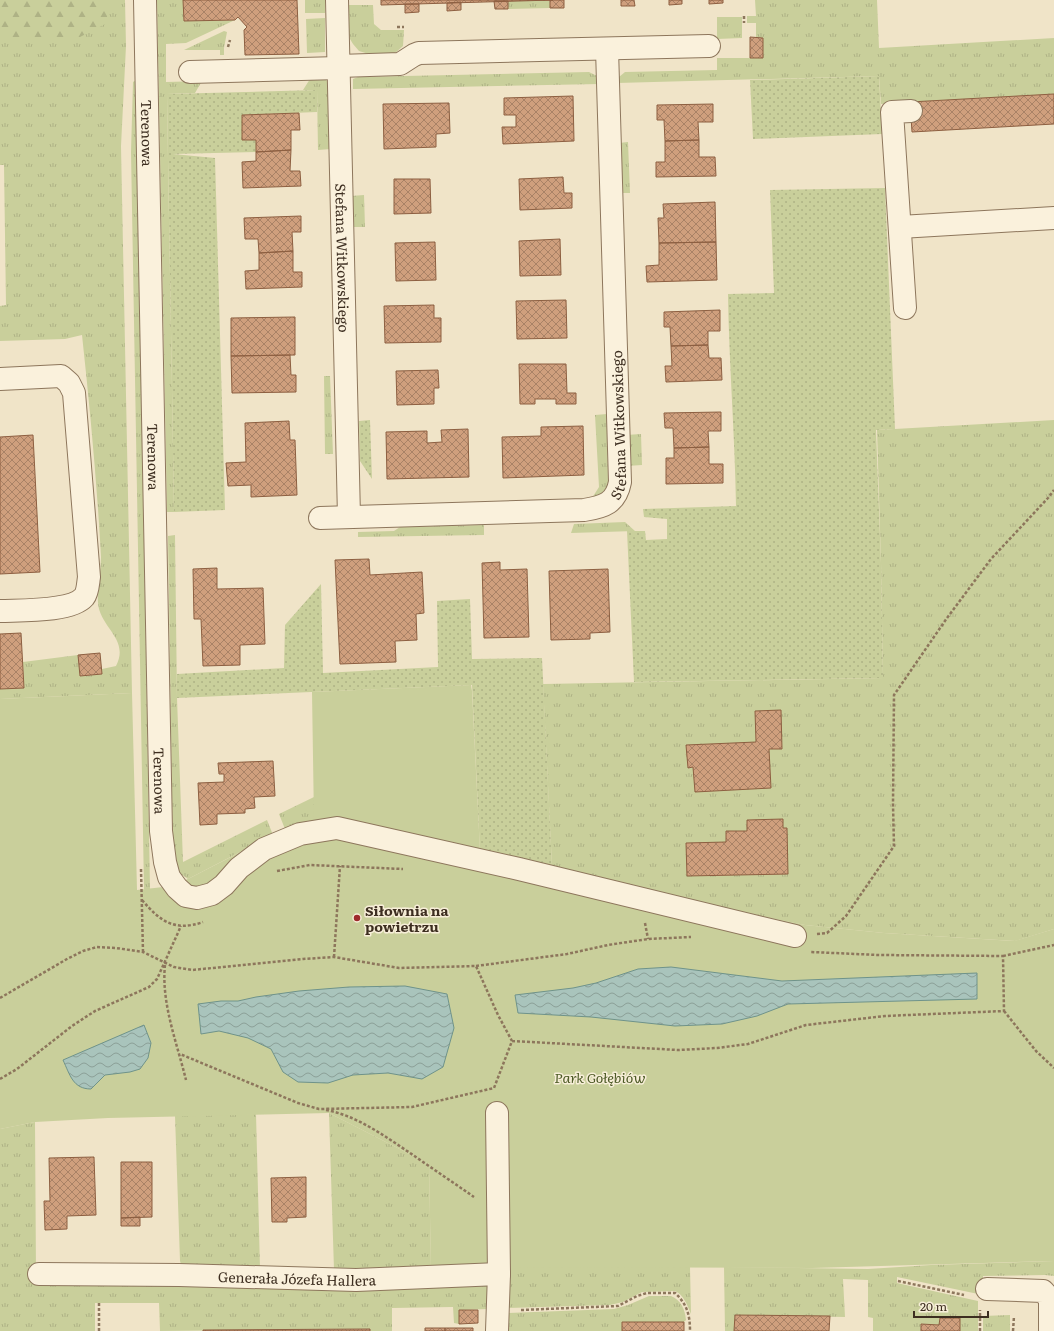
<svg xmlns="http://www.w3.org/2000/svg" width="1054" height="1331" viewBox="0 0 1054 1331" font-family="Literata,serif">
<defs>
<pattern id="grass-tufts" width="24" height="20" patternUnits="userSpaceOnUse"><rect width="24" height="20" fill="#c9cf9b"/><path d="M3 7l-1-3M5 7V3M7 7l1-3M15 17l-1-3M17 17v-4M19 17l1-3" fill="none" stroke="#aeb285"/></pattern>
<pattern id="forest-firs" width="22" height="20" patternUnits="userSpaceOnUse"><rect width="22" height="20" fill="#c9cf9b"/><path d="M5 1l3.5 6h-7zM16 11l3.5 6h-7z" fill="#aeb285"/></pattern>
<pattern id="garden-dots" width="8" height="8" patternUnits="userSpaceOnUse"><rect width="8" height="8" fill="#c9cf9b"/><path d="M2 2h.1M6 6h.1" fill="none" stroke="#aeb285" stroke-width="1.8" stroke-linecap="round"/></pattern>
<pattern id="water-waves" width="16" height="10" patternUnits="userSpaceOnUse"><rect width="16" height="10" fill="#a9c4bc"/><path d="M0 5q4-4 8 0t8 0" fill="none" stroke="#8ba098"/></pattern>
<pattern id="building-cross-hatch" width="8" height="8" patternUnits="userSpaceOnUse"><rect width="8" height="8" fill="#cf9f7d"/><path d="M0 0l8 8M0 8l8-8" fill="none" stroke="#a98266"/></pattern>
</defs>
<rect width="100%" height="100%" fill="#f0e4c8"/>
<path fill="url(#grass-tufts)" d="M0,0H125L126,46L121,146L132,693L0,699V689L24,688L23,662L78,655L80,676L102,674V669L116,666C130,639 100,628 98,603C97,588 101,572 101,557C97,483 90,409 82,335L65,339L0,341V306L6,305L4,165H0Z
M157,0H183L184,21L235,20L186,43L166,44V82L202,81L195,93L167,94C169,233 172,373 174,512H167Z
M305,0H325V13H305Z
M550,0V8L508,9V1Z
M755,0H877L879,48L1054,38V94L881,104L879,76L617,83L619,77L625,72L717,70V58H763V38H756V23H747V16H756Z
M349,5H373L374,24L381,30H404L403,46L394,54L372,55L359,51L353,44L350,39L349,32Z
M717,17H742V38L717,39Z
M325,18V52L307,53L306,19Z
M224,31L227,32L224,48V55H220V50H184Z
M589,72L597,76L600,84L353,89V79L358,77Z
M310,79H325L331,85V149L318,150L317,90H303Z
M136,80L150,888L152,898L144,889L131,152L133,82Z
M628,142L630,193H621L619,143Z
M364,195L365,227H351V196Z
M324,376H330L333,454H325Z
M607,414L608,483L606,493L592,498L599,487L595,415Z
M1054,420V929L1015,941L884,933L805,925L648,894L552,866L543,684L883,678L881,563L877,430Z
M641,434L642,465L627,466L626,435Z
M625,522L635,531L571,533L574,524Z
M484,525V535L358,537V532L394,531L400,527Z
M175,535L177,698L183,862L267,820L273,835L188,879L181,874L173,861L168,536Z
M314,797V821L285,829L279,814Z
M329,1113L429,1164L431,1270H334Z
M256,1114L260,1268L182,1267L180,1261L175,1116Z
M35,1122L36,1274L487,1284L490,1289L489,1309L459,1310V1324L454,1323L453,1307L392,1308V1331H370V1329L160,1331L159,1303H95V1331H0V1129Z
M1054,1261V1276L1045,1275L983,1276V1295L897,1277V1283L978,1301V1331H960V1318H940L939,1325L921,1324V1331H873V1318L868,1317V1280L843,1279L845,1317L735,1315L734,1331H725L724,1267L868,1269L931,1265Z
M508,1267H690L691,1314C687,1305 684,1295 675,1291L642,1292L623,1302L610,1305L508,1308Z
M649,1296H671C681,1300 685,1309 686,1320L684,1322H622V1331H507L508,1313L614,1309L628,1305Z
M1010,1315V1331H983V1316Z"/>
<path fill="url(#forest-firs)" d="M0,0H109V10L105,24L80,37L47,40L11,37L0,33Z"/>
<path fill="#c9cf9b" d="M471,685L472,691L480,851L552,866L648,894L805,925L884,933L1014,941L1054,929V1261L812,1268L508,1267L431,1270L429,1164L329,1113L108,1118L35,1122L0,1129V699L132,693L137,890L163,887L188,879L285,829L314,821L312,692Z"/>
<path fill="url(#garden-dots)" d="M879,76L882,134L753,139L750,80Z
M317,90V112L242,115L243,140H256V152L173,154L215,158L225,510L174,512C172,373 169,233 167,94Z
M885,188L895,429L876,430L881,563L883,678L634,682L627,531H645L646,540L667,539V519L644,517L643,509L736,506C735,436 729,365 728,294L774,293L770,190Z
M370,420L372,479L360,461L359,421Z
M321,584L323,673L438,667L437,601L470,599L472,659L542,658L552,866L480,851L472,685L177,698V674L284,668L285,625Z"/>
<path fill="url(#water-waves)" stroke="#6f938a" d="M671,967L782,981L977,973V999L788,1004L757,1016L722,1024L675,1026L591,1017L518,1013L515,995L573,988L596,983L638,969Z
M405,986L447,994L454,1028L443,1067L422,1079L388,1073L353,1075L328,1083L298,1082L283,1072L271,1049L248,1038L219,1031L201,1034L198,1004L221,1001H238L256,997L299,991L349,987Z
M144,1025L151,1043L148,1058L140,1069L130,1072L105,1075L91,1089C73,1089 70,1075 63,1060Z"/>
<path fill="url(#building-cross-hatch)" stroke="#8d5f41" d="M183,0H297L299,54L245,55L244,30L247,27L238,17L235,20L184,21Z
M381,0H553L381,5Z
M550,0H564V8H550Z
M621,0H634L635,6H621Z
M669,0H682V4L669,5Z
M709,0H723V3L709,4Z
M494,1H508V9H495Z
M461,2V10L447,11V3Z
M405,4H419V12L405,13Z
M750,37L763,38V58H750Z
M1054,94V124L912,132L910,102Z
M573,96L574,141L503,144L502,127H516V115H504V98Z
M449,103L450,133L436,134V147L384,149L383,104Z
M713,104V122H698L699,140L665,141L664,120H657V105Z
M299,113L300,130H291V150L256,152V140H242V115Z
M699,140V157H715L716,176L656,177V162H665V141Z
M291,150L290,171H300L301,186L243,188L242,162L256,161V152Z
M563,177L564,193H572V208L520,210L519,179Z
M394,179H430L431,213L394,214Z
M715,202L716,242L659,243L658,218H664L663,204Z
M301,216V232H292L293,251L259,253L258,239H245L244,218Z
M560,239L561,275L520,276L519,241Z
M435,242L436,280L396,281L395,243Z
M716,242L717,280L647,282L646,266L659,265V243Z
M293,251V272H302V287L246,289L245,271L259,270V253Z
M566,300L567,338L517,339L516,301Z
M434,305V318H441V342L385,343L384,306Z
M720,310V331H708V345L671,346L670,327H664V312Z
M295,317V355L231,356V318Z
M708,345L709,358H721L722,380L666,382L665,366H672L671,346Z
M290,355L291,375H296V392L232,393L231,356Z
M519,364H566L567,393H576V404H556V399H535V404H520Z
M438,370L439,388H434V404L397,405L396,371Z
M721,412V431H708L709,447L674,448L673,428H665L664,413Z
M289,421L290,440H295L297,495L251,497V485L228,486L226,463L246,462L245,423Z
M583,426L584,475L503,478L502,437L541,436V427Z
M468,429L469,477L387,479L386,432L427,431V443L442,442L441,430Z
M33,435L40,572L0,574V437Z
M709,447V464H723V483L666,484V458H674V448Z
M369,559L370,575L422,572L424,613L416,614L417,640L395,641L396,662L340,664L335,560Z
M500,562V570L527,569L529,637L484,638L482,563Z
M217,568V589L263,588L265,644L240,645V665L203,666L201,619H194L193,569Z
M608,569L610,632L590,633V639L551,640L549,571Z
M21,633L24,688L0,689V634Z
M100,653L102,674L80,676L78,655Z
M781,710L782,749H769L771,788L695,792L693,767L688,768L686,745L756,742L755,711Z
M273,761L275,796L254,797L255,808L245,809V813L217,814V824L200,825L198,783L224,782V774H219L218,763Z
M783,819V828H787L788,874L687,876L686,843L726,842V831H747V820Z
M94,1157L96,1215L67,1216V1229L45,1230L44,1201H50L49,1158Z
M121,1162H152V1217L121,1218Z
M306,1177V1217L287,1218V1222H272L271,1178Z
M140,1217V1226H121V1218Z
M459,1310H478V1323L459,1324Z
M735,1315L830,1316L829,1331H734Z
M940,1318H960V1331H921V1324L939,1325Z
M622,1322H684V1331H622Z
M425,1328H445V1331H425Z
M445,1328H473V1331H445Z
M370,1329V1331H203V1330Z"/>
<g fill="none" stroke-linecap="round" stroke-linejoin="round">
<defs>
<g id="minor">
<path id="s1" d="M145,0L161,831L165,862L169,877L177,888L186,896L197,898L212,894L224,885L239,868L264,849L300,834L337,828L519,869L795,936"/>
<path id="s2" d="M337,0L349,517"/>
<path d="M339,66L400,64L414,55L419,53L709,46"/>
<path d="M190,72L339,68"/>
<path d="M900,227L1054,218"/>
<path d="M905,308L892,112L911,111"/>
<path d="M0,379L61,376L69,383L74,393L89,577C88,583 88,592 84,597C71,612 20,610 0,611"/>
<path id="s3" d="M320,518L584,510C604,507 616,503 620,482L607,49"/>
<path id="s4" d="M39,1274L179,1275L356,1280L499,1274"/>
<path d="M987,1289L1043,1291L1050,1299V1331"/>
<path d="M497,1331L499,1274L497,1113"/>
</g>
</defs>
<use href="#minor" stroke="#8d765c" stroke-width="24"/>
<path stroke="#8d765c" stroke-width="2.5" stroke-dasharray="3 2" stroke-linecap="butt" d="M744,16V23
M397,27H404
M228,47L230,40
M141,869L143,952
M277,871L310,865L403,869
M142,900C160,921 174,932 203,922
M645,923L648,939
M817,934L827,933L846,916L894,846L893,804L894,695L947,618L991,559L1048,498L1054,490
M1003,956L1054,945
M334,957L340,866
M165,965C161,1003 177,1043 186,1080
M476,966L567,954L608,945L648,939L691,937
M0,998L67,959L83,951L97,947L116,948L143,952L174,967L192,970L303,959L334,957L399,968L476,966L498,1015L512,1041L494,1088L412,1107L319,1109L298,1103L180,1054
M1004,1011L1036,1051L1054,1068
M512,1041L678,1050L717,1048L748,1044L806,1025L885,1016L1004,1011L1003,956L879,955L811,952
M0,1079L17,1069L72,1026L95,1011L149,987L157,979L181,926
M326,1110C358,1116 386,1137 413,1155C433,1169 454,1183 474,1197
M898,1281L964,1295
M99,1303V1331
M521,1310L618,1306L637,1296L647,1293H675C687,1304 690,1315 690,1331
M980,1331V1310
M1013,1331L1014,1316"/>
<use href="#minor" stroke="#faf1dc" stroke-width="22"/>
</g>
<circle fill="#9e2a2b" stroke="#f7eed8" stroke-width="1.5" cx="357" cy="918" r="4"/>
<g text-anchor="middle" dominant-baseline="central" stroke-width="3" stroke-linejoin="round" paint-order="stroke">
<g font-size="14" fill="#3d2e20" stroke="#f7eed8">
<text stroke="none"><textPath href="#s1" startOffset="133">Terenowa</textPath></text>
<text stroke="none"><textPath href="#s2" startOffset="258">Stefana Witkowskiego</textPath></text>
<text stroke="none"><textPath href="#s3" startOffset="371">Stefana Witkowskiego</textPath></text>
<text stroke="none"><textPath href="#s1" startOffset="457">Terenowa</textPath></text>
<text stroke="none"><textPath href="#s1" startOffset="781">Terenowa</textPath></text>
<text stroke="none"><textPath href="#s4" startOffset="258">Generała Józefa Hallera</textPath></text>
</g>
<g font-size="14" font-weight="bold" fill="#3d2e20" stroke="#f7eed8" text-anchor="start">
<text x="365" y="910">Siłownia na<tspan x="365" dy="16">powietrzu</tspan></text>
</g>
<g font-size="14" font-style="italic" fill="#4d5a26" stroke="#f7eed8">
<text x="600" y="1077">Park Gołębiów</text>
</g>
</g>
<path d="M914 1311v6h74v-6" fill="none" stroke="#3d2e20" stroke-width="2"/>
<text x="920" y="1311" font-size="12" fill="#3d2e20" stroke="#f7eed8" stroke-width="3" paint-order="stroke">20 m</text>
</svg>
